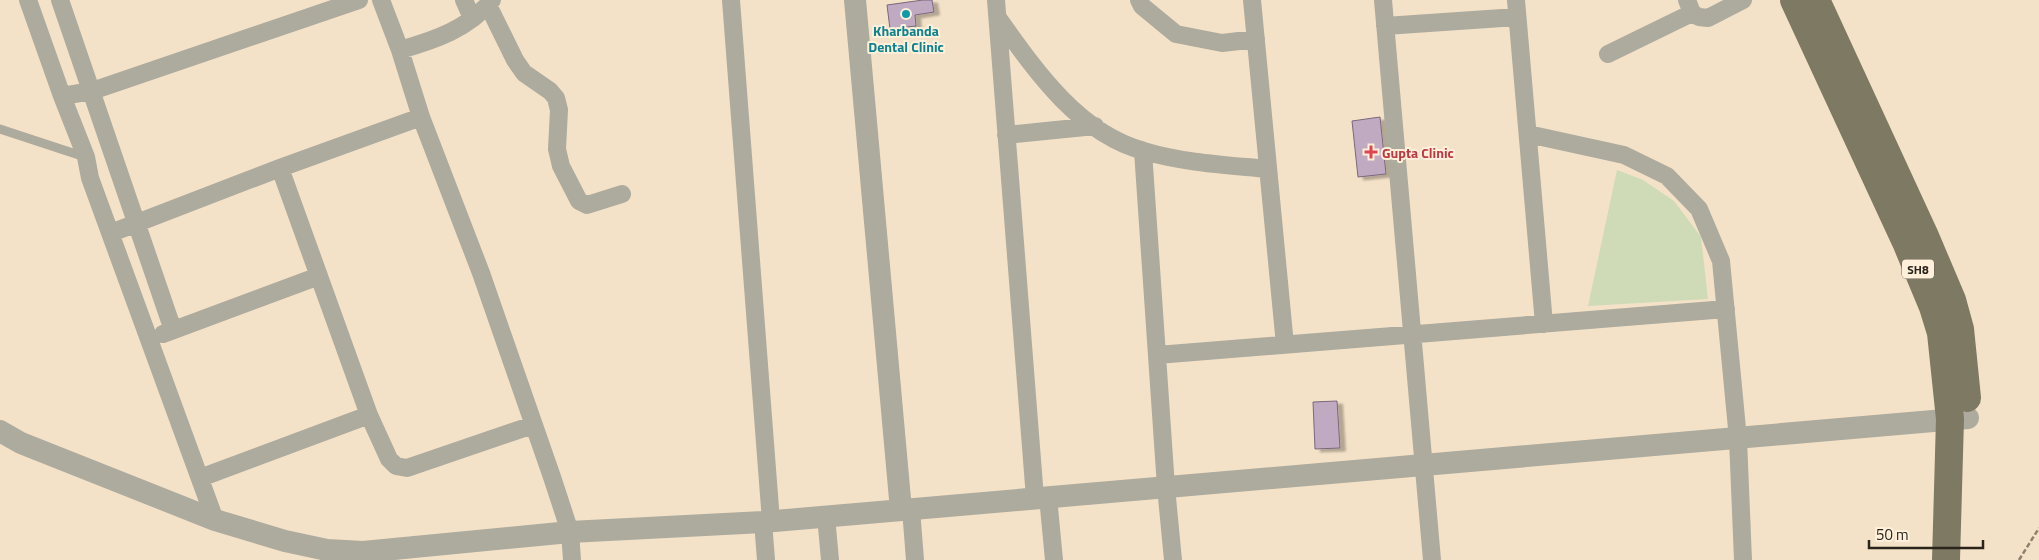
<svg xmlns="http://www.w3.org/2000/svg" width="2039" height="560" viewBox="0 0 2039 560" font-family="'Titillium Web',sans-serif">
<defs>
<filter id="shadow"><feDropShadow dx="5.5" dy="3" stdDeviation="1" flood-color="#0004"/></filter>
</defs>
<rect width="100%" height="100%" fill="#f4e2c8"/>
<path fill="#cfdab6" d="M1617,170L1643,180L1674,201L1701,237L1708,299L1588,306Z"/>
<path fill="#bfaac1" stroke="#7a677c" filter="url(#shadow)" d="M923,0H932L934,12L915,15L916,26L890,29L887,5Z
M1380,117L1386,174L1358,177L1352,121Z
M1337,401L1340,448L1315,449L1313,402Z"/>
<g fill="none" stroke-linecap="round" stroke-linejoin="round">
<path stroke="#8c806f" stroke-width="2.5" stroke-dasharray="5 2.5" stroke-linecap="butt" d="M2019,560L2039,528"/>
<path stroke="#adaa9e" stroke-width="9" d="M0,129L85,157"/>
<path stroke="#adaa9e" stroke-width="18" d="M28,0L62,96L86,157L90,178L215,520
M60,0L173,330
M381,0L400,50L421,117L481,273L552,477L570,532L572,560
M464,0L472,18
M731,0L771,521
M996,0L1035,498
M1139,0L1142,6L1176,34L1222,43L1256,39
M1252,0L1285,345
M1383,0L1432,560
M1516,0L1544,324
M488,5L515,60L524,73L550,91L556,98L559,110L557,149L561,166L579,201L587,205L622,194
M1692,13L1699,17L1708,18L1743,0
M998,18C1035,70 1078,133 1144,151C1184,163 1227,165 1268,169
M1385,26L1517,17
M400,50C435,40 468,29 492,0
M1608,54L1692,13L1687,0
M62,96L92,91L359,0
M1528,134L1624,155L1667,176L1699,209L1721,261L1738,439L1743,560
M1006,135L1095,126
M1143,151L1166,487L1173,560
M280,168L369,415L389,459L396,466L407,468L533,425
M111,233L280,168L421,117
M163,334L319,276
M1157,355L1726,309
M200,478L369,415
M1048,497L1054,560
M911,509L915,560
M826,516L830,560
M763,522L766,560"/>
<path stroke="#adaa9e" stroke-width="22" d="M855,0L901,510
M0,431L21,443L215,520L285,541L327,550L363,552L570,532L763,522L1968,418"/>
<path stroke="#7e7963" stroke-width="28" d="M1794,0L1906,242L1933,307L1941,333L1950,419L1946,560
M1816,0L1924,234L1952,300L1960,329L1967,398"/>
</g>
<circle fill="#0f9aa8" stroke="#fff0db" stroke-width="2" cx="906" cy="14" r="5"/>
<path fill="#e0444e" stroke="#fff0db" stroke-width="2" d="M1368.5 144.5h5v5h5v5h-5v5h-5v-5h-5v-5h5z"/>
<g text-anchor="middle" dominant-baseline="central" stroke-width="4" stroke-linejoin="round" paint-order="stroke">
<rect fill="#fff0db" stroke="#6b6155" stroke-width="1" x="1902" y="259.5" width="32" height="19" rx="4"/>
<g font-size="12" font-weight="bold" fill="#2b241b">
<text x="1918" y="269">SH8</text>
</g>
<g font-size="14" font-weight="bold" fill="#0d838f" stroke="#fff0db">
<text x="906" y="30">Kharbanda<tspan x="906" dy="16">Dental Clinic</tspan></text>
</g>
<g font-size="14" font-weight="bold" fill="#be3a42" stroke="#fff0db" text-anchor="start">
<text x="1382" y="152">Gupta Clinic</text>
</g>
</g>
<path d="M1869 540v8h114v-8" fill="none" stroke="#2b241b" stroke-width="2.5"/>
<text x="1876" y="540" font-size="15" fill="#2b241b" stroke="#fff0db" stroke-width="4" paint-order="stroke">50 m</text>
</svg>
